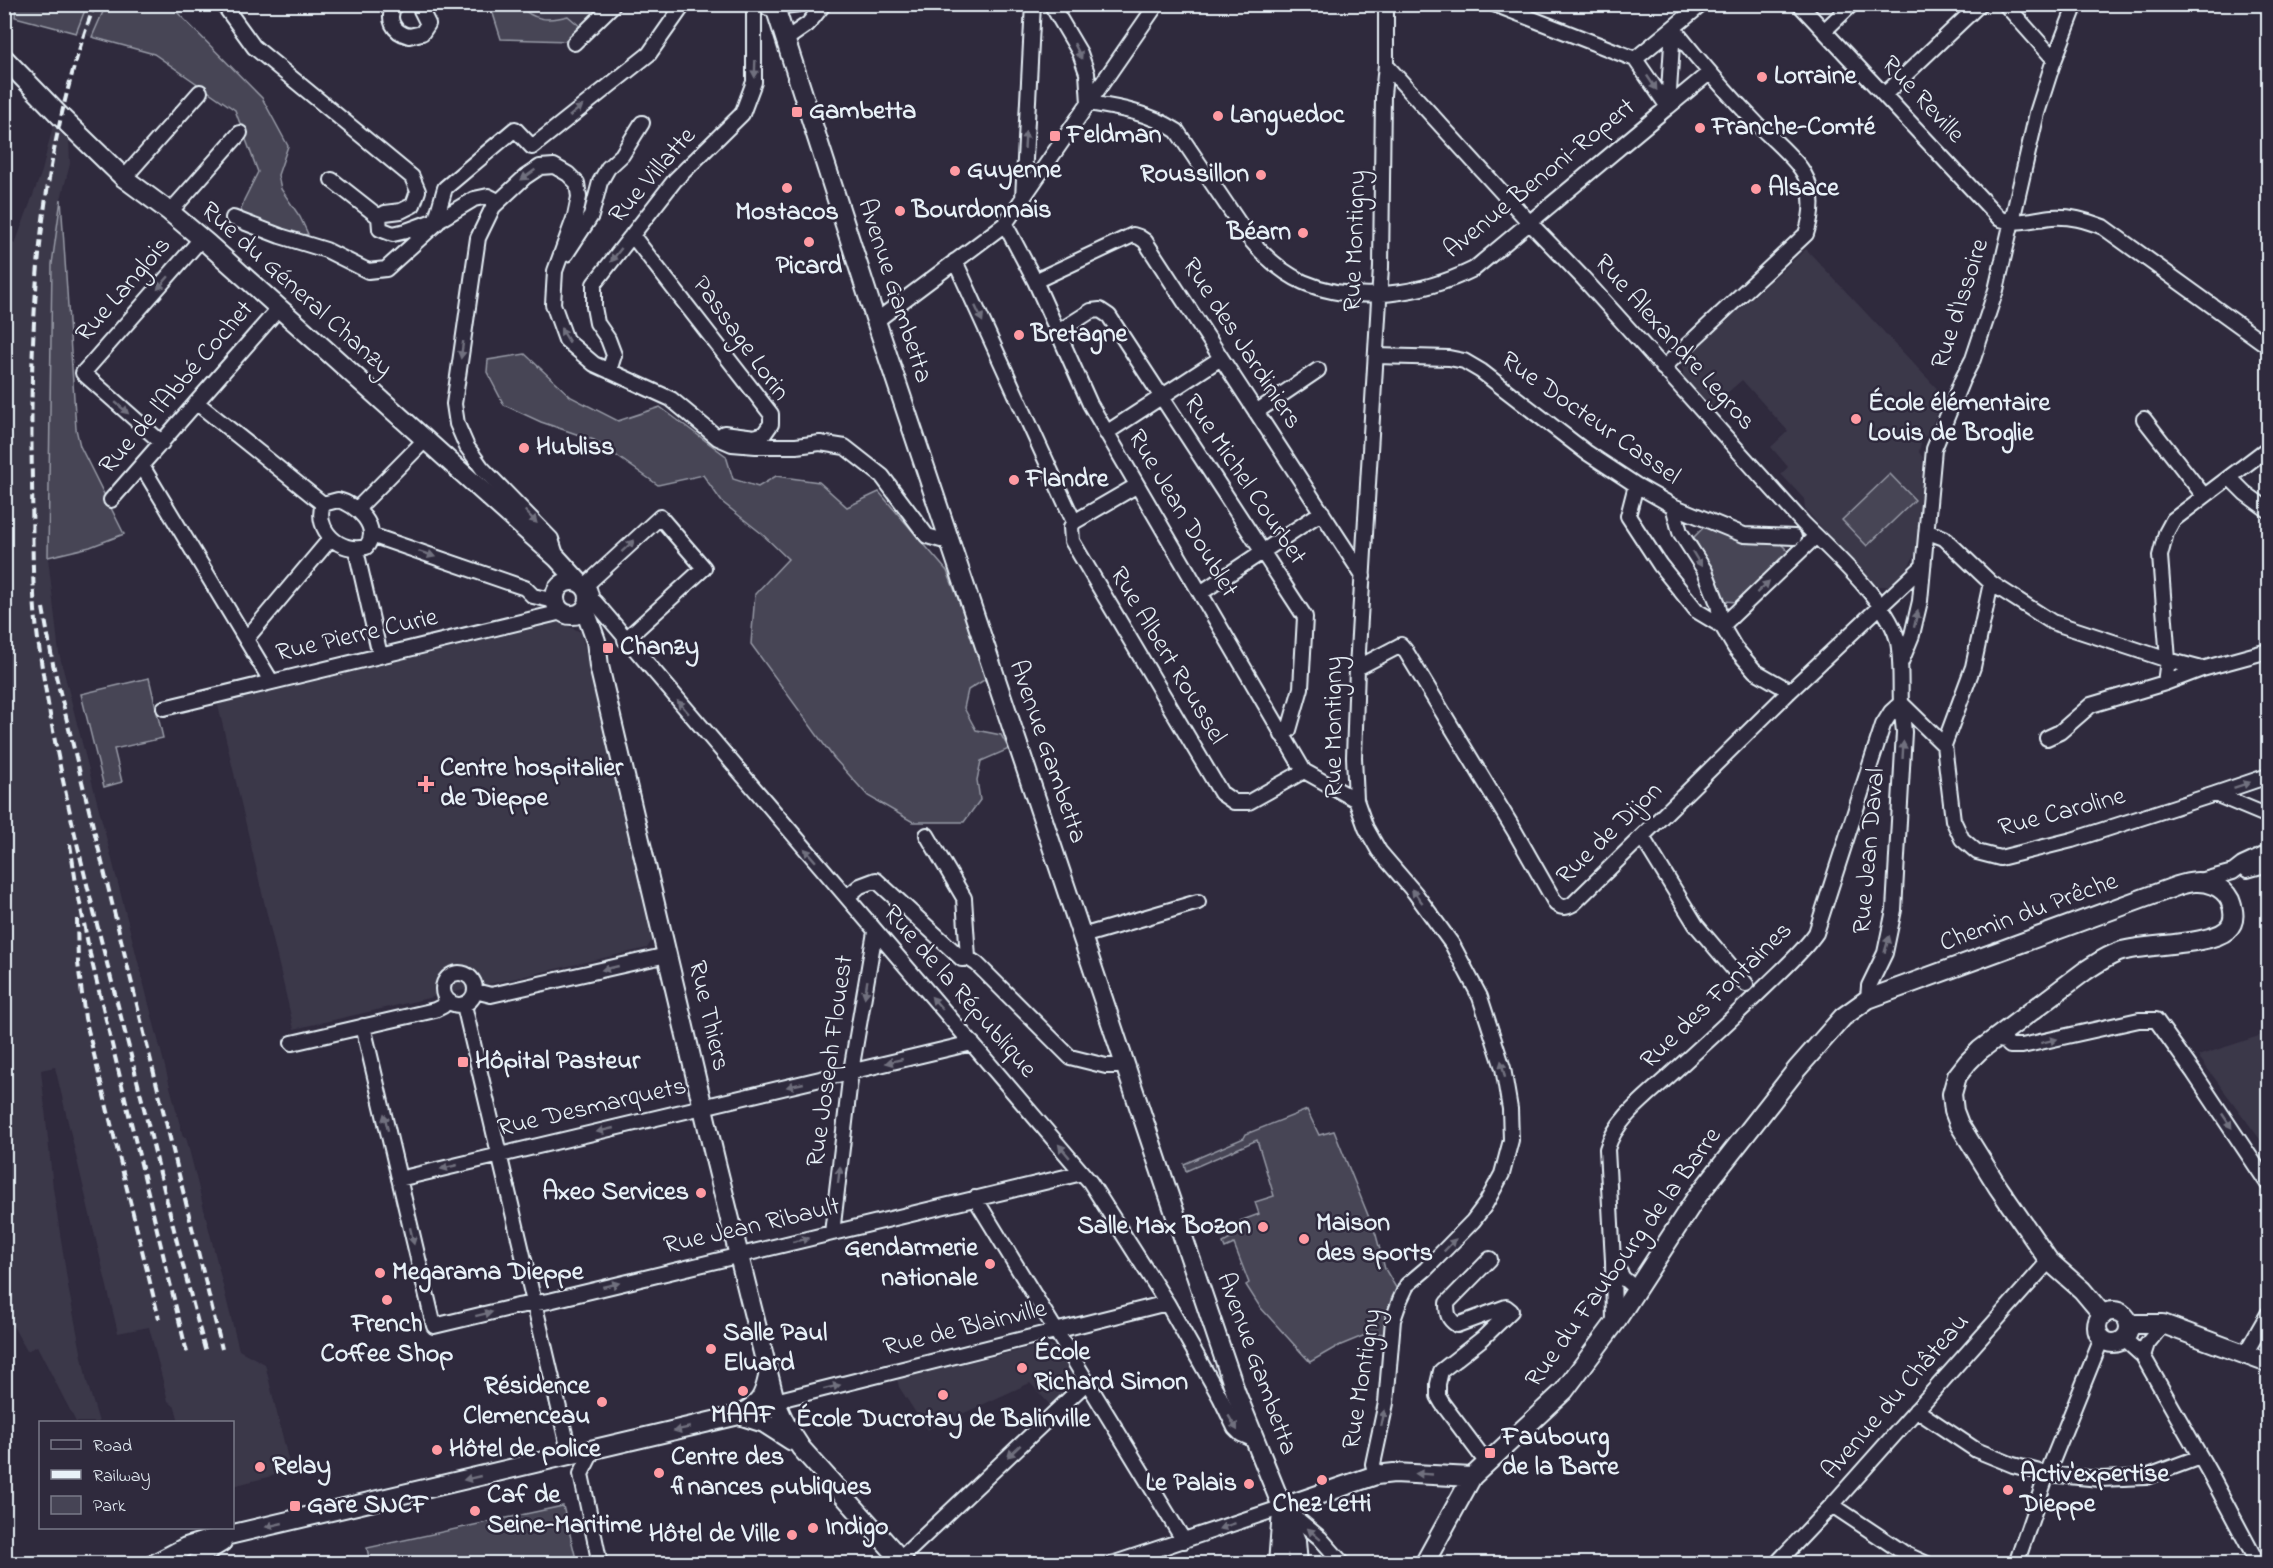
<svg xmlns="http://www.w3.org/2000/svg" width="2273" height="1568" viewBox="0 0 2273 1568" font-family="'Indie Flower',sans-serif">
<rect width="100%" height="100%" fill="#2f2a3d"/>
<filter id="ink" filterUnits="userSpaceOnUse"><feTurbulence type="fractalNoise" baseFrequency=".0167" numOctaves="2"/><feDisplacementMap in="SourceGraphic" scale="12" xChannelSelector="R" yChannelSelector="G"/><feConvolveMatrix kernelMatrix="1 2 1 2 8 2 1 2 1" color-interpolation-filters="sRGB"/></filter>
<g filter="url(#ink)">
<path fill="#3b3749" d="M87,5H106L92,37L76,33Z
M489,5H606L582,28L501,39Z
M53,125L69,138L70,164L61,199L52,264L48,557L59,653L183,1137H186L239,1350L265,1364L291,1471L233,1486L232,1422H179L175,1407L168,1401L149,1327L118,1333L55,1067L41,1070L53,1188L69,1292L87,1382L99,1422H76L37,1346L27,1351L10,1321L5,1323L4,239L15,244L42,171Z
M1806,249L1944,396L1928,435L1922,438L1919,452L1923,458L1916,553L1905,572L1890,586H1874L1805,509L1804,499L1781,474L1788,467L1771,447L1788,431L1742,380L1711,407L1683,377V361Z
M555,620L581,632L653,939L647,948L294,1029L217,701Z
M2268,1033V1150L2198,1056Z
M1047,1344L1055,1347L1075,1379L1074,1383L1050,1405L1030,1383L927,1430L899,1387L897,1379Z"/>
<path fill="#464455" stroke="#979aa6" stroke-width="1.5" d="M490,4L519,5C533,21 548,21 568,16L582,28L570,41L501,39Z
M16,5V4L87,5L76,33L15,17Z
M106,5H170L262,98L288,146L278,175L281,189L300,217L308,234L282,242L237,222L244,200L258,172L235,110L154,54L92,37Z
M61,199L76,429L80,446L124,534L90,547L48,557L52,264Z
M525,354L571,397L618,421L660,407L726,456L733,479L758,487L776,476L819,482L847,507L879,492L947,571L989,677L968,690L964,708L976,730L1001,735L1009,749L981,761L977,780L980,800L964,822H913L868,796L833,757L751,644L755,594L788,559L761,533L722,502L703,475L658,485L594,440L541,422L504,405L487,372L488,360Z
M1890,474L1915,500L1867,546L1842,520Z
M1704,527L1738,539L1781,544L1790,553L1737,602L1724,601L1694,537Z
M149,678L163,738L114,749L122,782L104,787L81,694Z
M1307,1110L1319,1135L1334,1131L1376,1235L1385,1269L1398,1291L1388,1334L1370,1333L1336,1347L1310,1362L1260,1307L1246,1285L1249,1283L1234,1244L1225,1248L1223,1243L1243,1232L1240,1221L1259,1214L1255,1202L1274,1196L1257,1140L1186,1171L1184,1164L1244,1138L1246,1134Z
M563,1506L577,1563H370L367,1548Z"/>
<g fill="none" stroke-linecap="round" stroke-linejoin="round">
<defs>
<path id="minor" d="M223,4L254,47L412,177L418,191L413,205L401,211L385,213L379,217L380,229L393,234L406,231L444,217L474,199L488,196L498,201
M395,4C386,19 393,32 409,36L422,33L428,24L418,4
M1051,4L1080,53L1087,73L1089,103
M1494,4L1635,59L1668,107L1709,73
M1799,4L2000,219C2018,225 2033,219 2052,217C2071,216 2085,220 2103,227L2268,346
M2005,4L2054,59
M768,8L800,4
M1824,31L1852,4
M785,40L808,24L824,4
M574,43L614,4
M1635,59L1702,4
M1386,65L1529,222L1583,278L1803,523C1831,551 1886,600 1897,638C1902,654 1900,686 1901,703L1944,745
M1884,95L1980,4
M1089,103C1120,108 1150,113 1177,131L1249,238C1264,256 1281,272 1303,282C1356,305 1423,294 1474,269L1668,107L1673,28
M124,178L200,92
M332,180L379,217
M1023,198L1033,4
M170,212L240,133
M233,218L280,236L326,250L368,271L386,269L438,222
M436,219L445,188L515,129L532,147L649,54L684,4
M1005,224L1035,281L1090,404L1304,771L1356,800
M632,235L771,414V424L764,434L755,437L724,433L718,438
M566,254L591,216L600,182L608,168L622,155L642,123
M955,261L1074,522
M1035,281L1133,235L1139,237L1145,241L1363,576
M876,321L1005,224L1157,4
M1058,332L1091,311L1100,310L1109,316L1305,617L1301,688L1289,730L1282,735
M1376,356L1449,358L1464,361L1481,371L1586,452L1636,485L1673,506L1744,535L1794,537
M1663,368L1806,234C1813,213 1815,192 1803,172C1795,158 1770,137 1758,125C1728,94 1700,62 1673,28
M609,371L614,355L608,339L597,323L594,307V284L675,180L742,114L754,82V10
M197,403L323,504
M1256,412L1318,370
M2144,419L2204,496
M1106,433L1221,358
M162,443L83,373L201,239
M142,466L271,681
M2230,478L2245,493L2268,510
M1636,485L1628,516L1660,565L1697,611L1722,626L1735,648L1755,671L1790,691
M1136,486L1074,522L1071,527L1072,541L1221,793L1234,802H1249L1304,771
M111,500L279,308
M338,500C356,504 382,528 366,547C340,554 314,530 323,504Z
M1673,506L1680,532L1705,571L1718,604L1722,626
M357,509L425,440
M1928,532L1944,538L1991,583L2052,622L2168,660L2202,669
M371,535L525,588L533,596L555,601
M356,550L380,655
M557,558L551,539L482,468L467,447L457,424L454,404L478,238L493,207L525,177L540,167L554,166L568,174L577,183L579,197L575,216L555,271L553,304L566,340L594,364L671,399L718,438L732,444L756,446H796L820,443L845,447L882,476L927,536L941,540L948,538
M1991,583L1973,667L1944,745L1953,820L1962,839L1977,852L2000,858L2072,840L2215,794L2268,816
M585,586L660,517L704,568L625,640
M1202,592L1322,512
M589,599L595,602L1090,1182L1167,1303L1220,1397L1235,1428L1241,1434L1255,1440
M1722,626L1816,536
M247,638L331,538
M1901,662L1912,635L1920,601L1934,449L1962,380L1973,359L1996,290L2037,113L2052,66L2076,4
M1357,668L1401,645L1405,650L1514,830L1556,904C1562,908 1566,908 1573,904L1790,691L1922,567
M2165,683L2168,660L2160,556L2166,533L2173,520L2268,448
M164,708L562,612
M2047,738L2060,732L2091,705L2165,683L2202,669L2268,651
M2215,794L2268,776
M927,835L964,898L968,958
M1642,837L1696,925L1746,984
M2247,870L2268,864
M2200,881L2233,872L2242,865L2268,853
M847,897L860,886L876,880L962,959L968,958L977,964L1070,1057L1106,1066H1117L1124,1061
M1082,936L1198,902
M443 989a16 16 0 1 1 32 0a16 16 0 1 1-32 0Z
M475,991L491,995L667,955
M1868,999L1869,986L1885,953L1894,910L1904,732L1901,703
M464,1005L570,1455
M363,1026L434,1326L518,1306L549,1301L1082,1173
M1993,1039L2005,1041L2010,1046H2022L2139,1020H2156L2194,1073L2268,1184
M292,1043L435,1010L443,1006L447,1000
M399,1179L972,1043
M975,1198L1184,1541
M832,1233L851,1071L875,932
M1614,1263L1623,1278L1636,1289
M1614,1324L1613,1261L1607,1149C1615,1120 1646,1097 1668,1077C1701,1047 1734,1017 1766,986C1783,969 1802,953 1816,933L1883,725L1891,712L1901,703
M2124,1339L2143,1356L2209,1472L2258,1564
M2245,1354L2268,1314
M2143,1356L2147,1344L2163,1324
M775,1401L1167,1303
M1916,1410L1976,1450L2013,1465L2047,1474L2100,1479L2146,1477L2200,1457
M593,1450L581,1474L600,1564
M1487,1463L1442,1403L1438,1396V1384L1441,1371L1483,1338L1511,1311L1506,1307L1457,1325C1448,1319 1447,1314 1447,1303L1490,1259
M1376,1475L1373,1464L1386,1403L1393,1320L1400,1300L1407,1285L1426,1269L1473,1221L1485,1205L1502,1174L1511,1140L1510,1109L1503,1068L1480,997L1452,944L1415,893L1379,851L1366,828L1356,800L1354,757L1357,668L1381,267L1383,95L1386,65V4
M1832,1505L1907,1555L1927,1564
M900,1559L1087,1382
M1112,1564L1283,1507L1320,1538L1343,1564
M1776,1564L1832,1505L2049,1261
M2016,1564L2047,1474L2102,1338"/>
<path id="major" d="M774,4L876,321L1163,1178L1236,1393L1296,1541L1298,1564
M4,58L62,118L124,178L170,212L208,244L557,558L578,581
M555 598a17 17 0 1 1 34 0a17 17 0 1 1-34 0Z
M585,610L596,641L599,666L716,1163L775,1401L786,1425L801,1448L905,1564
M2097 1327a16 16 0 1 1 32 0a16 16 0 1 1-32 0Z
M2129,1324H2163L2268,1363
M739,1415C759,1404 763,1400 768,1377
M1283,1507L1376,1475L1394,1473L1472,1477
M154,1564L186,1547L208,1540L739,1415L764,1423L792,1441
M196,1564L207,1551L222,1542
M1278,1564L1282,1512
M1424,1564L1472,1477L1564,1391L1614,1324L1696,1198L1797,1069L1843,1017L1868,999L2177,886C2190,882 2200,880 2213,885C2221,888 2226,892 2230,900C2234,910 2236,922 2227,930C2210,945 2147,944 2122,951C2109,955 2097,963 2085,971L1980,1050L1968,1062L1957,1076L1952,1094L1954,1111L1959,1124L1998,1187L2049,1261L2082,1290L2103,1315"/>
</defs>
<use href="#minor" stroke="#e8f1f8" stroke-width="18"/>
<use href="#major" stroke="#e8f1f8" stroke-width="22"/>
<use href="#minor" stroke="#2f2a3d" stroke-width="14"/>
<use href="#major" stroke="#2f2a3d" stroke-width="18"/>
<path stroke="#e8f1f8" stroke-width="4" stroke-dasharray="9 4.5" stroke-linecap="butt" d="M95,4C37,157 29,320 32,481C33,536 31,592 39,647C58,781 94,913 128,1044C154,1147 178,1250 206,1353
M43,608L53,664L222,1349
M70,844L76,883L90,954L188,1357
M77,919L78,963L85,1018L159,1319"/>
</g>
<defs><path id="oneway-solid" d="M-6-.8H1V-3.2L6.5 0L1 3.2V.8H-6Z" transform="scale(1.5)"/></defs>
<g fill="#70707e">
<use href="#oneway-solid" transform="translate(1078 51) rotate(64)"/>
<use href="#oneway-solid" transform="translate(755 69) rotate(92)"/>
<use href="#oneway-solid" transform="translate(1652 83) rotate(56)"/>
<use href="#oneway-solid" transform="translate(576 111) rotate(-39)"/>
<use href="#oneway-solid" transform="translate(1025 140) rotate(-87)"/>
<use href="#oneway-solid" transform="translate(528 175) rotate(145)"/>
<use href="#oneway-solid" transform="translate(616 255) rotate(128)"/>
<use href="#oneway-solid" transform="translate(163 283) rotate(131)"/>
<use href="#oneway-solid" transform="translate(979 314) rotate(65)"/>
<use href="#oneway-solid" transform="translate(565 335) rotate(-121)"/>
<use href="#oneway-solid" transform="translate(462 350) rotate(98)"/>
<use href="#oneway-solid" transform="translate(122 408) rotate(41)"/>
<use href="#oneway-solid" transform="translate(531 517) rotate(46)"/>
<use href="#oneway-solid" transform="translate(628 546) rotate(-43)"/>
<use href="#oneway-solid" transform="translate(427 554) rotate(19)"/>
<use href="#oneway-solid" transform="translate(1697 559) rotate(59)"/>
<use href="#oneway-solid" transform="translate(1763 587) rotate(-43)"/>
<use href="#oneway-solid" transform="translate(1916 619) rotate(-77)"/>
<use href="#oneway-solid" transform="translate(683 707) rotate(-131)"/>
<use href="#oneway-solid" transform="translate(1903 750) rotate(-87)"/>
<use href="#oneway-solid" transform="translate(2242 785) rotate(-19)"/>
<use href="#oneway-solid" transform="translate(810 855) rotate(-131)"/>
<use href="#oneway-solid" transform="translate(1417 896) rotate(-128)"/>
<use href="#oneway-solid" transform="translate(1887 944) rotate(-74)"/>
<use href="#oneway-solid" transform="translate(610 968) rotate(167)"/>
<use href="#oneway-solid" transform="translate(866 989) rotate(99)"/>
<use href="#oneway-solid" transform="translate(937 1003) rotate(-131)"/>
<use href="#oneway-solid" transform="translate(2049 1041) rotate(-14)"/>
<use href="#oneway-solid" transform="translate(894 1061) rotate(167)"/>
<use href="#oneway-solid" transform="translate(1503 1069) rotate(-103)"/>
<use href="#oneway-solid" transform="translate(795 1085) rotate(167)"/>
<use href="#oneway-solid" transform="translate(2227 1121) rotate(56)"/>
<use href="#oneway-solid" transform="translate(386 1122) rotate(-103)"/>
<use href="#oneway-solid" transform="translate(605 1130) rotate(167)"/>
<use href="#oneway-solid" transform="translate(1064 1151) rotate(-130)"/>
<use href="#oneway-solid" transform="translate(449 1167) rotate(167)"/>
<use href="#oneway-solid" transform="translate(839 1175) rotate(-83)"/>
<use href="#oneway-solid" transform="translate(412 1236) rotate(77)"/>
<use href="#oneway-solid" transform="translate(801 1240) rotate(-13)"/>
<use href="#oneway-solid" transform="translate(1450 1245) rotate(-46)"/>
<use href="#oneway-solid" transform="translate(611 1285) rotate(-13)"/>
<use href="#oneway-solid" transform="translate(484 1314) rotate(-14)"/>
<use href="#oneway-solid" transform="translate(832 1387) rotate(-14)"/>
<use href="#oneway-solid" transform="translate(1383 1418) rotate(-78)"/>
<use href="#oneway-solid" transform="translate(1233 1423) rotate(59)"/>
<use href="#oneway-solid" transform="translate(682 1429) rotate(167)"/>
<use href="#oneway-solid" transform="translate(1014 1451) rotate(137)"/>
<use href="#oneway-solid" transform="translate(1424 1474) rotate(-177)"/>
<use href="#oneway-solid" transform="translate(472 1478) rotate(167)"/>
<use href="#oneway-solid" transform="translate(274 1525) rotate(167)"/>
<use href="#oneway-solid" transform="translate(1227 1526) rotate(161)"/>
<use href="#oneway-solid" transform="translate(1314 1534) rotate(-139)"/>
</g>
</g>
<g fill="#ff9aa2" stroke="#2f2a3d" stroke-width="2">
<circle cx="1762" cy="77" r="6"/>
<rect x="791" y="106" width="12" height="12" rx="3"/>
<circle cx="1218" cy="116" r="6"/>
<circle cx="1700" cy="128" r="6"/>
<rect x="1049" y="130" width="12" height="12" rx="3"/>
<circle cx="955" cy="171" r="6"/>
<circle cx="1261" cy="175" r="6"/>
<circle cx="787" cy="188" r="6"/>
<circle cx="1756" cy="189" r="6"/>
<circle cx="900" cy="211" r="6"/>
<circle cx="1303" cy="233" r="6"/>
<circle cx="809" cy="242" r="6"/>
<circle cx="1019" cy="335" r="6"/>
<circle cx="1856" cy="419" r="6"/>
<circle cx="524" cy="448" r="6"/>
<circle cx="1014" cy="480" r="6"/>
<rect x="602" y="642" width="12" height="12" rx="3"/>
<path d="M423 775h6v6h6v6h-6v6h-6v-6h-6v-6h6z"/>
<rect x="457" y="1056" width="12" height="12" rx="3"/>
<circle cx="701" cy="1193" r="6"/>
<circle cx="1263" cy="1227" r="6"/>
<circle cx="1304" cy="1239" r="6"/>
<circle cx="990" cy="1264" r="6"/>
<circle cx="380" cy="1273" r="6"/>
<circle cx="387" cy="1300" r="6"/>
<circle cx="711" cy="1349" r="6"/>
<circle cx="1022" cy="1368" r="6"/>
<circle cx="743" cy="1391" r="6"/>
<circle cx="943" cy="1395" r="6"/>
<circle cx="602" cy="1402" r="6"/>
<circle cx="437" cy="1450" r="6"/>
<rect x="1484" y="1447" width="12" height="12" rx="3"/>
<circle cx="260" cy="1467" r="6"/>
<circle cx="659" cy="1473" r="6"/>
<circle cx="1322" cy="1480" r="6"/>
<circle cx="1249" cy="1484" r="6"/>
<circle cx="2008" cy="1490" r="6"/>
<rect x="289" y="1500" width="12" height="12" rx="3"/>
<circle cx="475" cy="1511" r="6"/>
<circle cx="813" cy="1528" r="6"/>
<circle cx="792" cy="1535" r="6"/>
</g>
<g text-anchor="middle" dominant-baseline="central" stroke-width="5" stroke-linejoin="round" paint-order="stroke">
<g font-size="26" font-weight="bold" fill="#e8f1f8" stroke="#2f2a3d" text-anchor="start">
<text x="1774" y="77">Lorraine</text>
<text x="809" y="112">Gambetta</text>
<text x="1230" y="116">Languedoc</text>
<text x="1712" y="128">Franche-Comté</text>
<text x="1067" y="136">Feldman</text>
<text x="967" y="171">Guyenne</text>
<text x="1249" y="175" text-anchor="end">Roussillon</text>
<text x="1768" y="189">Alsace</text>
<text x="912" y="211">Bourdonnais</text>
<text x="787" y="213" text-anchor="middle">Mostacos</text>
<text x="1291" y="233" text-anchor="end">Béarn</text>
<text x="809" y="267" text-anchor="middle">Picard</text>
<text x="1031" y="335">Bretagne</text>
<text x="1868" y="404">École élémentaire<tspan x="1868" dy="30">Louis de Broglie</tspan></text>
<text x="536" y="448">Hubliss</text>
<text x="1026" y="480">Flandre</text>
<text x="620" y="648">Chanzy</text>
<text x="440" y="769">Centre hospitalier<tspan x="440" dy="30">de Dieppe</tspan></text>
<text x="475" y="1062">Hôpital Pasteur</text>
<text x="689" y="1193" text-anchor="end">Axeo Services</text>
<text x="1316" y="1224">Maison<tspan x="1316" dy="30">des sports</tspan></text>
<text x="1251" y="1227" text-anchor="end">Salle Max Bozon</text>
<text x="978" y="1249" text-anchor="end">Gendarmerie<tspan x="978" dy="30">nationale</tspan></text>
<text x="392" y="1273">Megarama Dieppe</text>
<text x="387" y="1325" text-anchor="middle">French<tspan x="387" dy="30">Coffee Shop</tspan></text>
<text x="723" y="1334">Salle Paul<tspan x="723" dy="30">Eluard</tspan></text>
<text x="1034" y="1353">École<tspan x="1034" dy="30">Richard Simon</tspan></text>
<text x="590" y="1387" text-anchor="end">Résidence<tspan x="590" dy="30">Clemenceau</tspan></text>
<text x="743" y="1416" text-anchor="middle">MAAF</text>
<text x="943" y="1420" text-anchor="middle">École Ducrotay de Balinville</text>
<text x="1502" y="1438">Faubourg<tspan x="1502" dy="30">de la Barre</tspan></text>
<text x="449" y="1450">Hôtel de police</text>
<text x="671" y="1458">Centre des<tspan x="671" dy="30">finances publiques</tspan></text>
<text x="272" y="1467">Relay</text>
<text x="2020" y="1475">Activ'expertise<tspan x="2020" dy="30">Dieppe</tspan></text>
<text x="1237" y="1484" text-anchor="end">Le Palais</text>
<text x="487" y="1496">Caf de<tspan x="487" dy="30">Seine-Maritime</tspan></text>
<text x="1322" y="1505" text-anchor="middle">Chez Letti</text>
<text x="307" y="1506">Gare SNCF</text>
<text x="825" y="1528">Indigo</text>
<text x="780" y="1535" text-anchor="end">Hôtel de Ville</text>
</g>
<g font-size="26" fill="#e8f1f8" stroke="#2f2a3d">
<text transform="translate(1922 100) rotate(47)">Rue Reville</text>
<text transform="translate(653 176) rotate(-49)">Rue Villatte</text>
<text transform="translate(1540 179) rotate(-39)">Avenue Benoni-Ropert</text>
<text transform="translate(1356 241) rotate(-88)">Rue Montigny</text>
<text transform="translate(124 290) rotate(-49)">Rue Langlois</text>
<text transform="translate(296 290) rotate(42)">Rue du Géneral Chanzy</text>
<text transform="translate(894 291) rotate(72)">Avenue Gambetta</text>
<text transform="translate(1961 304) rotate(-72)">Rue d'Issoire</text>
<text transform="translate(740 339) rotate(54)">Passage Lorin</text>
<text transform="translate(1674 343) rotate(48)">Rue Alexandre Legros</text>
<text transform="translate(1241 344) rotate(57)">Rue des Jardiniers</text>
<text transform="translate(177 388) rotate(-49)">Rue de l'Abbé Cochet</text>
<text transform="translate(1590 419) rotate(35)">Rue Docteur Cassel</text>
<text transform="translate(1244 480) rotate(56)">Rue Michel Courbet</text>
<text transform="translate(1182 514) rotate(59)">Rue Jean Doublet</text>
<text transform="translate(357 636) rotate(-13)">Rue Pierre Curie</text>
<text transform="translate(1167 656) rotate(59)">Rue Albert Roussel</text>
<text transform="translate(1335 727) rotate(-90)">Rue Montigny</text>
<text transform="translate(1047 752) rotate(71)">Avenue Gambetta</text>
<text transform="translate(2062 813) rotate(-15)">Rue Caroline</text>
<text transform="translate(1610 834) rotate(-44)">Rue de Dijon</text>
<text transform="translate(1870 851) rotate(-85)">Rue Jean Daval</text>
<text transform="translate(2029 913) rotate(-20)">Chemin du Prêche</text>
<text transform="translate(959 992) rotate(49)">Rue de la République</text>
<text transform="translate(1717 996) rotate(-44)">Rue des Fontaines</text>
<text transform="translate(708 1016) rotate(77)">Rue Thiers</text>
<text transform="translate(831 1061) rotate(-82)">Rue Joseph Flouest</text>
<text transform="translate(592 1108) rotate(-13)">Rue Desmarquets</text>
<text transform="translate(752 1227) rotate(-13)">Rue Jean Ribault</text>
<text transform="translate(1624 1258) rotate(-54)">Rue du Faubourg de la Barre</text>
<text transform="translate(965 1329) rotate(-14)">Rue de Blainville</text>
<text transform="translate(1256 1364) rotate(70)">Avenue Gambetta</text>
<text transform="translate(1363 1379) rotate(-81)">Rue Montigny</text>
<text transform="translate(1896 1397) rotate(-49)">Avenue du Château</text>
</g>
</g>
<rect width="2273" height="1568" fill="none" stroke="#2f2a3d" stroke-width="24"/>
<rect x="12" y="12" width="2249" height="1544" fill="none" stroke="#e8f1f8" stroke-width="2" filter="url(#ink)"/>
<rect x="39" y="1421" width="195" height="108" fill="#2f2a3d" stroke="#797a88" stroke-width="1.5"/>
<rect x="51" y="1440" width="30" height="9" fill="#2f2a3d" stroke="#797a88" stroke-width="1.5"/>
<text x="93" y="1451" font-size="18" fill="#e8f1f8">Road</text>
<rect x="51" y="1470" width="30" height="9" fill="#e8f1f8" stroke="#797a88" stroke-width="1.5"/>
<text x="93" y="1481" font-size="18" fill="#e8f1f8">Railway</text>
<rect x="51" y="1496" width="30" height="18" fill="#464455" stroke="#797a88" stroke-width="1.5"/>
<text x="93" y="1511" font-size="18" fill="#e8f1f8">Park</text>
</svg>
